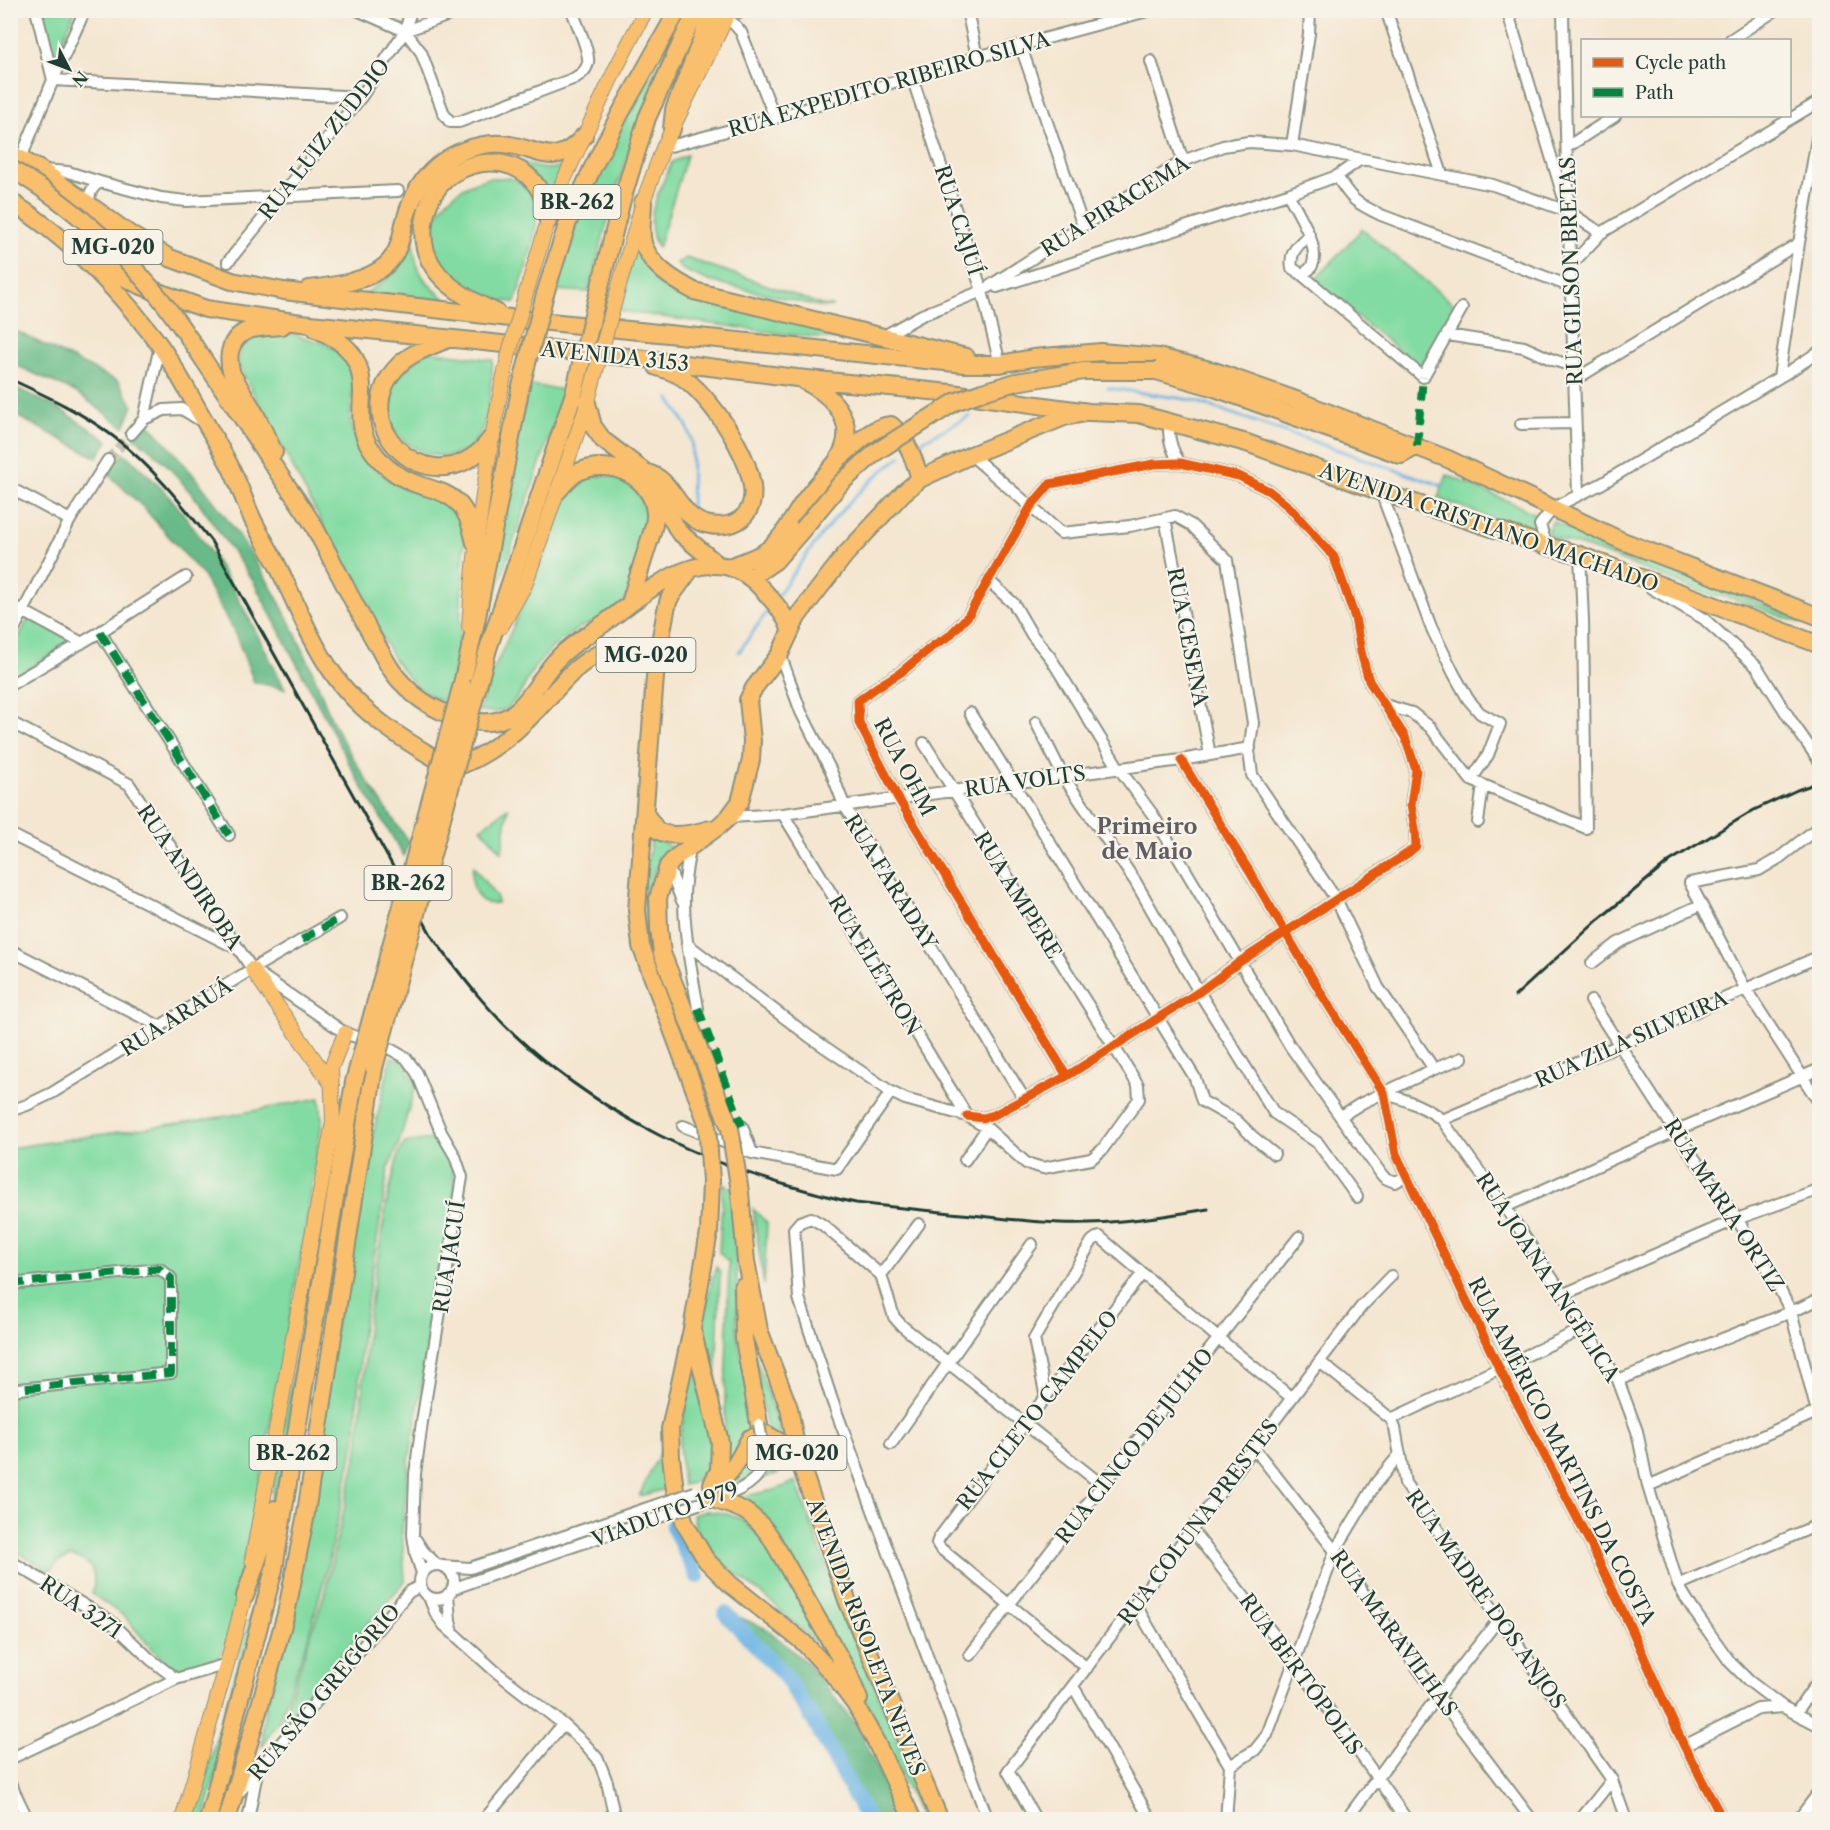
<svg xmlns="http://www.w3.org/2000/svg" width="1830" height="1830" viewBox="0 0 1830 1830" font-family="'Libre Caslon Text',serif">
<rect width="100%" height="100%" fill="#f7f3e8"/>
<filter id="ink" filterUnits="userSpaceOnUse"><feTurbulence type="fractalNoise" baseFrequency=".0167" numOctaves="2"/><feDisplacementMap in="SourceGraphic" scale="12" xChannelSelector="R" yChannelSelector="G"/><feConvolveMatrix kernelMatrix="1 2 1 2 8 2 1 2 1" color-interpolation-filters="sRGB"/></filter>
<filter id="wash" filterUnits="userSpaceOnUse"><feTurbulence type="fractalNoise" baseFrequency=".008" numOctaves="4" result="noise"/><feDisplacementMap in="SourceGraphic" scale="24" xChannelSelector="R" yChannelSelector="G"/><feGaussianBlur stdDeviation="1.35" result="paint"/><feColorMatrix in="noise" values="0 0 0 0 0 0 0 0 0 0 0 0 0 0 0 0 0 1.4 0 .05"/><feComposite in="paint" operator="in"/></filter>
<g filter="url(#wash)">
<rect width="100%" height="100%" fill="#f4e6d0"/>
<path fill="#81dba2" stroke="#508c6b" stroke-width="1.5" d="M40,11H75L51,68Z
M671,43C634,125 610,205 589,292L553,290L591,186L629,113Z
M687,155L658,248C641,220 660,190 672,162Z
M494,156C502,157 510,158 517,161C538,167 541,172 564,166L550,197C543,187 536,176 526,169C514,160 497,158 482,161C471,163 461,165 451,171C419,189 402,245 423,277C428,285 438,293 446,300L364,294C378,285 394,277 402,261C410,246 409,231 413,216C420,190 445,165 471,158C478,156 486,156 494,156Z
M489,178C496,178 506,177 513,179C559,194 524,272 515,302L475,299L431,259C431,252 430,243 431,235C435,203 460,185 489,178Z
M1362,229L1458,308L1420,367L1313,282Z
M635,239L640,254L655,277L678,295L709,304L788,319L871,340V343L785,334L620,311Z
M686,258L747,278L822,305L833,306L822,307L709,281L683,270L677,263Z
M291,334L327,344L347,358C349,365 352,373 353,380C354,397 347,416 353,432C361,454 380,477 401,487C407,491 416,491 423,493C442,499 455,511 465,528L459,646L447,704C421,692 412,683 395,661L238,364L242,345L257,335Z
M429,351L493,360C490,387 492,422 473,444C450,470 395,449 388,417C381,389 408,364 429,351Z
M528,385L565,390L476,652Z
M593,475L615,477L632,486L642,501L648,522L625,601L604,619L581,627L554,646L534,668L520,694L508,708L496,712L479,711L485,689L547,551L563,502L575,484Z
M1447,475L1515,504L1539,516L1534,531L1507,524L1438,498Z
M1553,521L1582,535L1807,621L1806,624L1791,620L1734,599L1705,593L1597,551L1548,536V529Z
M28,619L73,641L11,680V652Z
M508,808V809L502,852L481,828Z
M653,833L668,846L679,849L656,867L647,889L650,932L667,984L719,1119L711,1118L645,940L643,881Z
M473,866L497,898V903C475,907 470,883 473,866Z
M391,1057L401,1060L416,1083L399,1143L388,1170L362,1333L355,1441L327,1569L308,1638L279,1720L262,1746L263,1722L361,1187Z
M336,1088L343,1123L287,1459L268,1516L304,1309Z
M320,1098L322,1121L306,1226L261,1476L228,1639L219,1657L201,1665L180,1670L168,1664L151,1648L125,1617L92,1594C98,1572 92,1561 70,1556L58,1562L50,1571L11,1548L10,1148L227,1116Z
M431,1139C451,1154 453,1164 455,1189L409,1460L402,1531L405,1581L280,1727L324,1595L358,1450L368,1319L387,1200L399,1152L405,1143Z
M723,1184L732,1188L737,1267V1334L756,1430L724,1473L725,1400L729,1263L719,1252Z
M753,1209L767,1223L764,1285Z
M716,1267L720,1271L715,1408L698,1332Z
M751,1342L782,1437L768,1431L753,1362Z
M695,1353L711,1436L708,1460L703,1472L693,1483L683,1485L679,1445Z
M769,1439L783,1453L790,1466L776,1474L763,1478C770,1464 771,1454 769,1439Z
M758,1441C762,1478 750,1479 719,1491L733,1478Z
M660,1452L666,1489L639,1496Z
M796,1481L840,1605L931,1819H921L857,1678L786,1557L731,1499L778,1489Z
M706,1511L724,1513L741,1519L765,1540L841,1666L767,1598L736,1574L713,1553L696,1529L693,1515Z
M271,1565L204,1819L193,1820L260,1584Z"/>
<path fill="#68bb88" stroke="#447c5e" stroke-width="1.5" d="M10,328L119,382L133,406L124,427L77,393L11,363Z
M10,385L58,408L108,441L97,458L11,413Z
M147,422C193,471 234,524 268,582C283,608 297,636 309,663C318,683 324,703 333,722C354,764 382,803 409,842L404,856L358,780L253,581L197,500L167,465L146,446L134,438Z
M124,453C140,468 158,483 173,501C220,558 252,623 285,689L254,682L236,636L202,574L143,507L107,473Z
M734,1615L767,1629L808,1664L857,1726L902,1819H871L829,1742L790,1677Z"/>
<g fill="none" stroke-linecap="round" stroke-linejoin="round">
<path stroke="#6eb6e6" stroke-width="3" d="M1108,388L1192,400L1443,486
M669,398L687,426L692,442L691,507
M916,444L970,416
M776,598C815,542 845,498 901,456
M739,652L771,606"/>
<path stroke="#6eb6e6" stroke-width="16" d="M673,1526L697,1576
M726,1614L785,1676L814,1721L868,1820"/>
</g>
</g>
<g filter="url(#ink)">
<g fill="none" stroke-linecap="round" stroke-linejoin="round">
<path stroke="#c9c4b1" stroke-width="10" stroke-dasharray="10 5" stroke-linecap="butt" d="M108,460L131,434"/>
<defs>
<path id="minor" d="M36,10L53,80
M357,10L405,31L421,52L444,114L450,122H459L575,78C581,74 586,71 588,63C590,51 576,23 572,10
M967,10L977,57
M1386,10L1442,174
M1507,10L1564,199
M1563,10C1566,172 1573,333 1578,495
M728,15L747,10
M726,19L734,24L741,32L775,118
M405,31L463,10
M1730,40L1776,10
M1021,47L1083,226
M1151,61L1183,161
M912,77L982,291L1000,364
M53,80L361,97
M1292,145L1309,34L1310,10
M1567,147L1615,116
M663,148L775,118L977,57L1151,10
M21,158L53,80L85,10
M43,170L68,172L100,182L161,198L186,201L398,191
M1337,176C1351,200 1356,203 1381,215L1572,287
M1288,194C1297,211 1333,265 1301,274L1292,268C1289,252 1298,245 1309,235
M90,206C88,195 90,189 100,182
M228,262L361,97L405,31L411,10
M1571,265L1601,233L1820,101
M1301,274L1423,377L1462,308
M997,287L1288,194L1337,176L1361,159
M1447,335L1524,347L1553,360L1563,363H1575
M884,336L922,315L982,291L1183,161L1223,146L1249,142L1292,145L1493,185L1567,211L1601,233
M1779,377L1799,243L1820,121
M1576,379L1799,243
M144,419L160,346
M1170,423C1167,437 1172,451 1180,463
M1521,424L1575,423
M131,434L144,419L164,410L182,409L203,422
M971,455L1061,533L1130,526L1175,516L1191,525L1227,560L1253,723L1249,751L1252,775L1336,899L1378,987L1434,1069L1462,1058
M10,488L70,520
M1381,492L1431,627L1454,674L1468,699L1480,713L1500,724L1488,755L1471,780
M1165,518L1210,755
M1547,546L1540,525L1553,508L1601,484L1793,369L1820,351
M988,580L1014,604L1032,635L1050,657L1118,767L1153,815L1290,1046L1382,1175L1385,1178L1395,1182L1406,1177
M1651,588L1704,619L1757,667L1790,719L1820,762
M10,604L82,643
M100,632L229,835
M10,637L70,520L108,460
M780,654L801,712L831,771L844,805L1025,1100
M10,685L100,632L186,577
M1385,705L1412,713L1430,727L1471,780L1586,828L1583,620L1580,555
M970,713L1195,1078L1202,1101L1236,1120L1253,1137L1274,1154
M10,722L129,784L252,969L345,1033L392,1050L406,1058L417,1073L441,1132L455,1156L462,1177L422,1422L415,1474L413,1535L416,1555L422,1573
M1036,722L1063,776L1135,881L1199,992L1274,1113L1318,1143L1357,1197
M1181,760L1251,874L1324,998L1384,1093L1396,1154L1499,1368L1589,1541L1630,1626L1684,1746L1723,1820
M783,814L967,1116
M729,817L783,814L1181,760L1250,748
M1478,822L1483,785
M1820,826L1779,858L1759,870L1690,883L1745,988L1820,1104
M10,834L238,949
M690,848C687,866 683,885 684,904C685,939 692,974 698,1008
M668,866L682,901
M687,944L810,1037L891,1092L905,1099L967,1116L987,1128L1026,1163L1043,1168L1091,1159L1102,1150L1139,1099L1138,1085L924,743
M10,950L161,1027
M1592,963L1618,943L1700,905
M1591,1001L1675,1131L1737,1219L1775,1280L1791,1312L1817,1412L1820,1426
M1384,1093C1405,1100 1425,1106 1442,1120L1505,1207L1585,1328L1618,1380L1637,1431L1648,1486L1678,1585L1694,1611L1730,1662L1749,1681L1783,1707L1820,1726
M10,1111L27,1105L52,1093L252,969L340,918
M967,1116L983,1118L994,1115L1067,1076L1113,1047L1199,992L1241,961L1408,853L1416,846L1415,829L1411,805L1416,770L1405,737L1369,681L1361,652L1355,618L1334,557L1289,507L1269,491L1239,476L1180,463L1154,464L1050,484L1031,506L968,616L948,637L934,645L900,673L877,687L858,701L859,723L898,798L1067,1076
M1341,1116L1362,1103L1434,1069
M1442,1120L1620,1045L1820,956
M683,1126L752,1153L837,1169L891,1092
M742,1126L752,1153
M965,1160L987,1128
M1505,1207L1675,1131L1820,1069
M881,1275L919,1224
M10,1284L160,1269L171,1278V1373L10,1390
M1564,1294L1737,1219L1820,1189
M1320,1362L1391,1419L1395,1428L1405,1483L1612,1780L1626,1820
M1618,1380L1791,1312L1820,1299
M1046,1398L1034,1339L1092,1241L1096,1238L1100,1237L1218,1338L1292,1398
M1391,1419L1585,1328
M891,1444L1032,1244
M1254,1448L1335,1551L1364,1594L1438,1696L1532,1820
M1648,1486L1817,1412
M698,1504C719,1497 752,1491 762,1468C766,1460 763,1450 762,1441
M1192,1530L1295,1662L1407,1820
M416,1540L423,1551L437,1565
M10,1561L109,1620L150,1659L176,1679
M420 1582a17 17 0 1 1 34 0a17 17 0 1 1-34 0Z
M443,1566L470,1568L565,1536
M1678,1585L1820,1524
M452,1589L568,1548
M448,1594L450,1621L453,1633
M429,1597L436,1614L444,1625L495,1671L563,1724L584,1743L598,1759L607,1782L615,1820
M1135,1604L1230,1766
M970,1655L1102,1485L1299,1237
M1087,1668L940,1548L937,1543L939,1538L1025,1423L1142,1274
M1073,1686L1151,1820
M1796,1713L1820,1678
M1684,1746L1758,1709L1783,1707
M10,1759L176,1679L227,1664
M1230,1766L1255,1750L1267,1735L1335,1551L1376,1483L1400,1454
M10,1783L28,1820
M237,1795L409,1592L420,1586
M248,1820L257,1772
M484,1820L563,1724
M988,1820L832,1400L799,1298L794,1229L800,1222L811,1218L823,1225L881,1275L894,1317L902,1326L1102,1485
M1036,1820L1008,1771L1361,1307L1391,1276
M1226,1820L1230,1766
M1346,1820L1438,1696L1499,1619
M1580,1820L1612,1780
M1798,1820L1820,1791"/>
<path id="major" d="M526,293L548,221L562,184L615,70L646,10
M615,300L643,202L663,148L730,10
M469,627C474,545 486,466 502,385
M501,627L525,585L588,402
M252,969L332,1085
M252,1560L333,1122L331,1068L345,1033
M182,1820L227,1664L247,1587"/>
<path id="highway" d="M672,129L674,110L713,10
M10,153L41,170L131,235L170,258L232,281L284,291L510,318L965,364H1000L1033,358L1101,352L1158,357L1214,371L1296,400L1448,459L1620,540L1820,617
M10,201C66,236 112,283 152,335C169,356 182,381 195,404C206,424 218,444 229,464C239,483 245,504 254,522C263,540 274,557 282,575C298,607 311,642 332,672C361,715 408,743 452,768C483,759 512,736 535,712C560,687 579,656 615,648C622,647 627,646 633,648C642,652 649,658 656,664L637,910L641,946L707,1123
M643,202C643,216 639,233 644,246C653,268 674,280 694,291L966,357
M84,257L139,285L206,309L301,323L637,358L797,378L951,393L1089,412L1139,414L1247,443L1381,492L1544,545L1580,555L1820,645
M309,289C333,286 367,282 386,265C398,254 401,239 404,224C413,189 430,163 465,150C479,145 496,142 510,145C544,151 555,168 584,136
M545,294L568,222L592,169L620,114L678,10
M597,298L622,200L647,118L687,30L698,10
M496,312C453,293 412,266 426,213C429,200 437,187 447,178C490,146 545,165 548,221
M316,329C347,342 363,358 362,394C361,413 359,430 370,447C379,461 392,473 407,480C425,489 446,489 460,505C469,516 472,530 475,543
M448,339C432,346 412,352 399,365C344,421 422,502 480,451C484,447 488,442 492,437
M195,347C222,387 248,427 275,468C288,488 303,507 315,528C334,564 352,600 372,636C382,653 390,672 404,685C423,706 461,724 489,722C524,721 538,677 559,657C573,643 591,633 606,622C652,588 712,532 763,590C775,603 785,614 791,631
M1156,371L1212,387L1401,455L1417,446
M587,403L593,426L603,440L645,472L679,532L717,564
M274,452L256,415L232,374C226,356 230,337 249,330C259,327 272,327 282,326
M842,456C857,444 871,427 891,425C906,437 915,461 920,479
M645,472C651,474 657,476 661,480C679,496 684,521 710,525C722,527 736,525 744,516C775,485 713,400 686,380C678,373 667,370 657,367
M558,491C564,484 570,476 578,472C610,457 653,477 655,513C656,524 651,535 648,545C642,564 636,583 630,603
M729,567C740,563 752,559 763,553C783,541 794,514 808,496C817,484 828,473 837,461C861,426 835,396 804,381
M750,578L775,561L803,529
M656,664L666,610L669,599L690,570
M479,682L488,649L574,393
M462,684L477,617L520,390
M645,814C649,818 653,826 657,830C670,839 696,833 710,829
M730,1128L662,953L659,929L658,898L668,866L675,858L719,826L729,817L740,802L751,760L752,741L748,700L754,688L780,654L797,617L845,555L903,493L920,479L971,455L1064,417L1080,414
M711,1181L709,1232L692,1329L670,1429L671,1457L675,1490L685,1524L706,1560L730,1584L803,1642L831,1672L855,1704L876,1742L913,1820
M740,1192L746,1261L759,1330L789,1408L798,1457L847,1600L940,1820
M743,1286L744,1339L759,1424
M693,1333L720,1442L719,1470L712,1484
M713,1484C732,1478 741,1454 750,1438L766,1434L785,1445L798,1457
M712,1499C742,1508 751,1511 770,1536L848,1672L859,1699
M245,1596L275,1509
M208,1820L274,1569L354,1082
M227,1820L286,1614L305,1519L374,1068"/>
</defs>
<use href="#minor" stroke="#8a9282" stroke-width="14"/>
<use href="#major" stroke="#8a9282" stroke-width="16"/>
<use href="#highway" stroke="#8a9282" stroke-width="20"/>
<use href="#minor" stroke="#fff" stroke-width="10"/>
<use href="#major" stroke="#f9bf6d" stroke-width="14"/>
<use href="#highway" stroke="#f9bf6d" stroke-width="16"/>
<path stroke="#1f3d34" stroke-width="3" d="M10,379C47,396 83,413 114,437C152,466 182,504 211,541L433,938C462,977 491,1015 528,1047C608,1117 706,1165 808,1191C824,1195 840,1200 856,1203C888,1207 920,1209 951,1213C987,1216 1024,1222 1060,1223C1110,1225 1159,1217 1208,1209
M1515,996L1598,920L1670,861L1754,810L1797,790L1820,782"/>
<defs>
<path id="minor-bridge" d="M759,1424L762,1441
M565,1536L695,1492
M568,1548L698,1504"/>
<path id="major-bridge" d="M502,385L509,353L526,293
M589,397L615,300"/>
<path id="highway-bridge" d="M10,168C65,201 113,242 154,291C169,308 182,328 195,347
M520,390L545,294
M574,393L597,298
M803,529L841,483L876,452L955,402L982,392L1016,382L1084,371H1156
M374,1068L479,682
M354,1082L462,684
M707,1123L711,1181
M730,1128L740,1192"/>
</defs>
<use href="#minor-bridge" stroke="#8a9282" stroke-width="14" stroke-linecap="butt"/>
<use href="#major-bridge" stroke="#8a9282" stroke-width="16" stroke-linecap="butt"/>
<use href="#highway-bridge" stroke="#8a9282" stroke-width="20" stroke-linecap="butt"/>
<use href="#minor-bridge" stroke="#fff" stroke-width="10"/>
<use href="#major-bridge" stroke="#f9bf6d" stroke-width="14"/>
<use href="#highway-bridge" stroke="#f9bf6d" stroke-width="16"/>
<path stroke="#00873e" stroke-width="8" stroke-dasharray="15 8" stroke-linecap="butt" d="M1417,446L1423,377
M100,632L229,835
M302,940L340,918
M698,1008L742,1126
M10,1284L160,1269L171,1278V1373L10,1390"/>
<defs>
<path id="cycleway" d="M1181,760L1251,874L1324,998L1384,1093L1396,1154L1499,1368L1589,1541L1630,1626L1684,1746L1723,1820
M967,1116L983,1118L994,1115L1067,1076L1113,1047L1199,992L1241,961L1408,853L1416,846L1415,829L1411,805L1416,770L1405,737L1369,681L1361,652L1355,618L1334,557L1289,507L1269,491L1239,476L1180,463L1154,464L1050,484L1031,506L968,616L948,637L934,645L900,673L877,687L858,701L859,723L898,798L1067,1076"/>
</defs>
<use href="#cycleway" stroke="#f7f3e8" stroke-width="13"/>
<use href="#cycleway" stroke="#e8590c" stroke-width="9"/>
</g>
</g>
<g text-anchor="middle" dominant-baseline="central" stroke-width="4.5" stroke-linejoin="round" paint-order="stroke">
<g fill="#f7f3e8" stroke="#60746a" stroke-width="1.5">
<rect x="533.5" y="185" width="87" height="34" rx="4.5"/>
<rect x="63.5" y="230" width="99" height="34" rx="4.5"/>
<rect x="596.5" y="638" width="99" height="34" rx="4.5"/>
<rect x="364.5" y="866" width="87" height="34" rx="4.5"/>
<rect x="249.5" y="1436" width="87" height="34" rx="4.5"/>
<rect x="747.5" y="1436" width="99" height="34" rx="4.5"/>
</g>
<g font-size="20" font-weight="bold" fill="#1f3d34">
<text x="577" y="202">BR-262</text>
<text x="113" y="247">MG-020</text>
<text x="646" y="655">MG-020</text>
<text x="408" y="883">BR-262</text>
<text x="293" y="1453">BR-262</text>
<text x="797" y="1453">MG-020</text>
</g>
<g font-size="21" fill="#1f3d34" stroke="#f7f3e8">
<text transform="translate(889 84) rotate(-16)">RUA EXPEDITO RIBEIRO SILVA</text>
<text transform="translate(324 139) rotate(-52)">RUA LUIZ ZUDDIO</text>
<text transform="translate(1115 206) rotate(-32)">RUA PIRACEMA</text>
<text transform="translate(959 220) rotate(72)">RUA CAJUÍ</text>
<text transform="translate(1571 271) rotate(-92)">RUA GILSON BRETAS</text>
<text transform="translate(615 356) rotate(6)">AVENIDA 3153</text>
<text transform="translate(1489 527) rotate(19)">AVENIDA CRISTIANO MACHADO</text>
<text transform="translate(1188 637) rotate(79)">RUA CESENA</text>
<text transform="translate(905 767) rotate(62)">RUA OHM</text>
<text transform="translate(1025 781) rotate(-8)">RUA VOLTS</text>
<text transform="translate(190 877) rotate(56)">RUA ANDIROBA</text>
<text transform="translate(891 882) rotate(58)">RUA FARADAY</text>
<text transform="translate(1018 895) rotate(58)">RUA AMPERE</text>
<text transform="translate(875 965) rotate(59)">RUA ELÉTRON</text>
<text transform="translate(176 1017) rotate(-32)">RUA ARAUÁ</text>
<text transform="translate(1631 1039) rotate(-24)">RUA ZILA SILVEIRA</text>
<text transform="translate(1724 1205) rotate(57)">RUA MARIA ORTIZ</text>
<text transform="translate(449 1257) rotate(-81)">RUA JACUÍ</text>
<text transform="translate(1548 1277) rotate(57)">RUA JOANA ANGÉLICA</text>
<text transform="translate(1037 1410) rotate(-52)">RUA CLETO CAMPELO</text>
<text transform="translate(1134 1446) rotate(-52)">RUA CINCO DE JULHO</text>
<text transform="translate(1562 1451) rotate(63)">RUA AMÉRICO MARTINS DA COSTA</text>
<text transform="translate(665 1514) rotate(-20)">VIADUTO 1979</text>
<text transform="translate(1198 1522) rotate(-53)">RUA COLUNA PRESTES</text>
<text transform="translate(1486 1599) rotate(55)">RUA MADRE DOS ANJOS</text>
<text transform="translate(81 1607) rotate(34)">RUA 3271</text>
<text transform="translate(1394 1633) rotate(54)">RUA MARAVILHAS</text>
<text transform="translate(866 1637) rotate(69)">AVENIDA RISOLETA NEVES</text>
<text transform="translate(1301 1674) rotate(54)">RUA BERTÓPOLIS</text>
<text transform="translate(324 1692) rotate(-50)">RUA SÃO GREGÓRIO</text>
</g>
<g font-size="22" font-weight="bold" fill="#625c63" stroke="#f7f3e8">
<text x="1147" y="826">Primeiro<tspan x="1147" dy="25">de Maio</tspan></text>
</g>
</g>
<rect width="1830" height="1830" fill="none" stroke="#f7f3e8" stroke-width="36"/>
<rect x="1581" y="39" width="210" height="78" fill="#f7f3e8" stroke="#a1aaa0" stroke-width="1.5"/>
<rect x="1593" y="58" width="30" height="9" fill="#e8590c" stroke="#a1aaa0" stroke-width="1.5"/>
<text x="1635" y="69" font-size="18" fill="#1f3d34">Cycle path</text>
<rect x="1593" y="88" width="30" height="9" fill="#00873e" stroke="#a1aaa0" stroke-width="1.5"/>
<text x="1635" y="99" font-size="18" fill="#1f3d34">Path</text>
<g transform="translate(69 69) rotate(132)" stroke="#f7f3e8" stroke-width="4.5" paint-order="stroke">
<path d="M0-4.5L10 22L0 15L-10 22Z" fill="#1f3d34"/>
<text y="-9" font-size="16" font-weight="bold" text-anchor="middle" fill="#1f3d34">N</text>
</g>
</svg>
